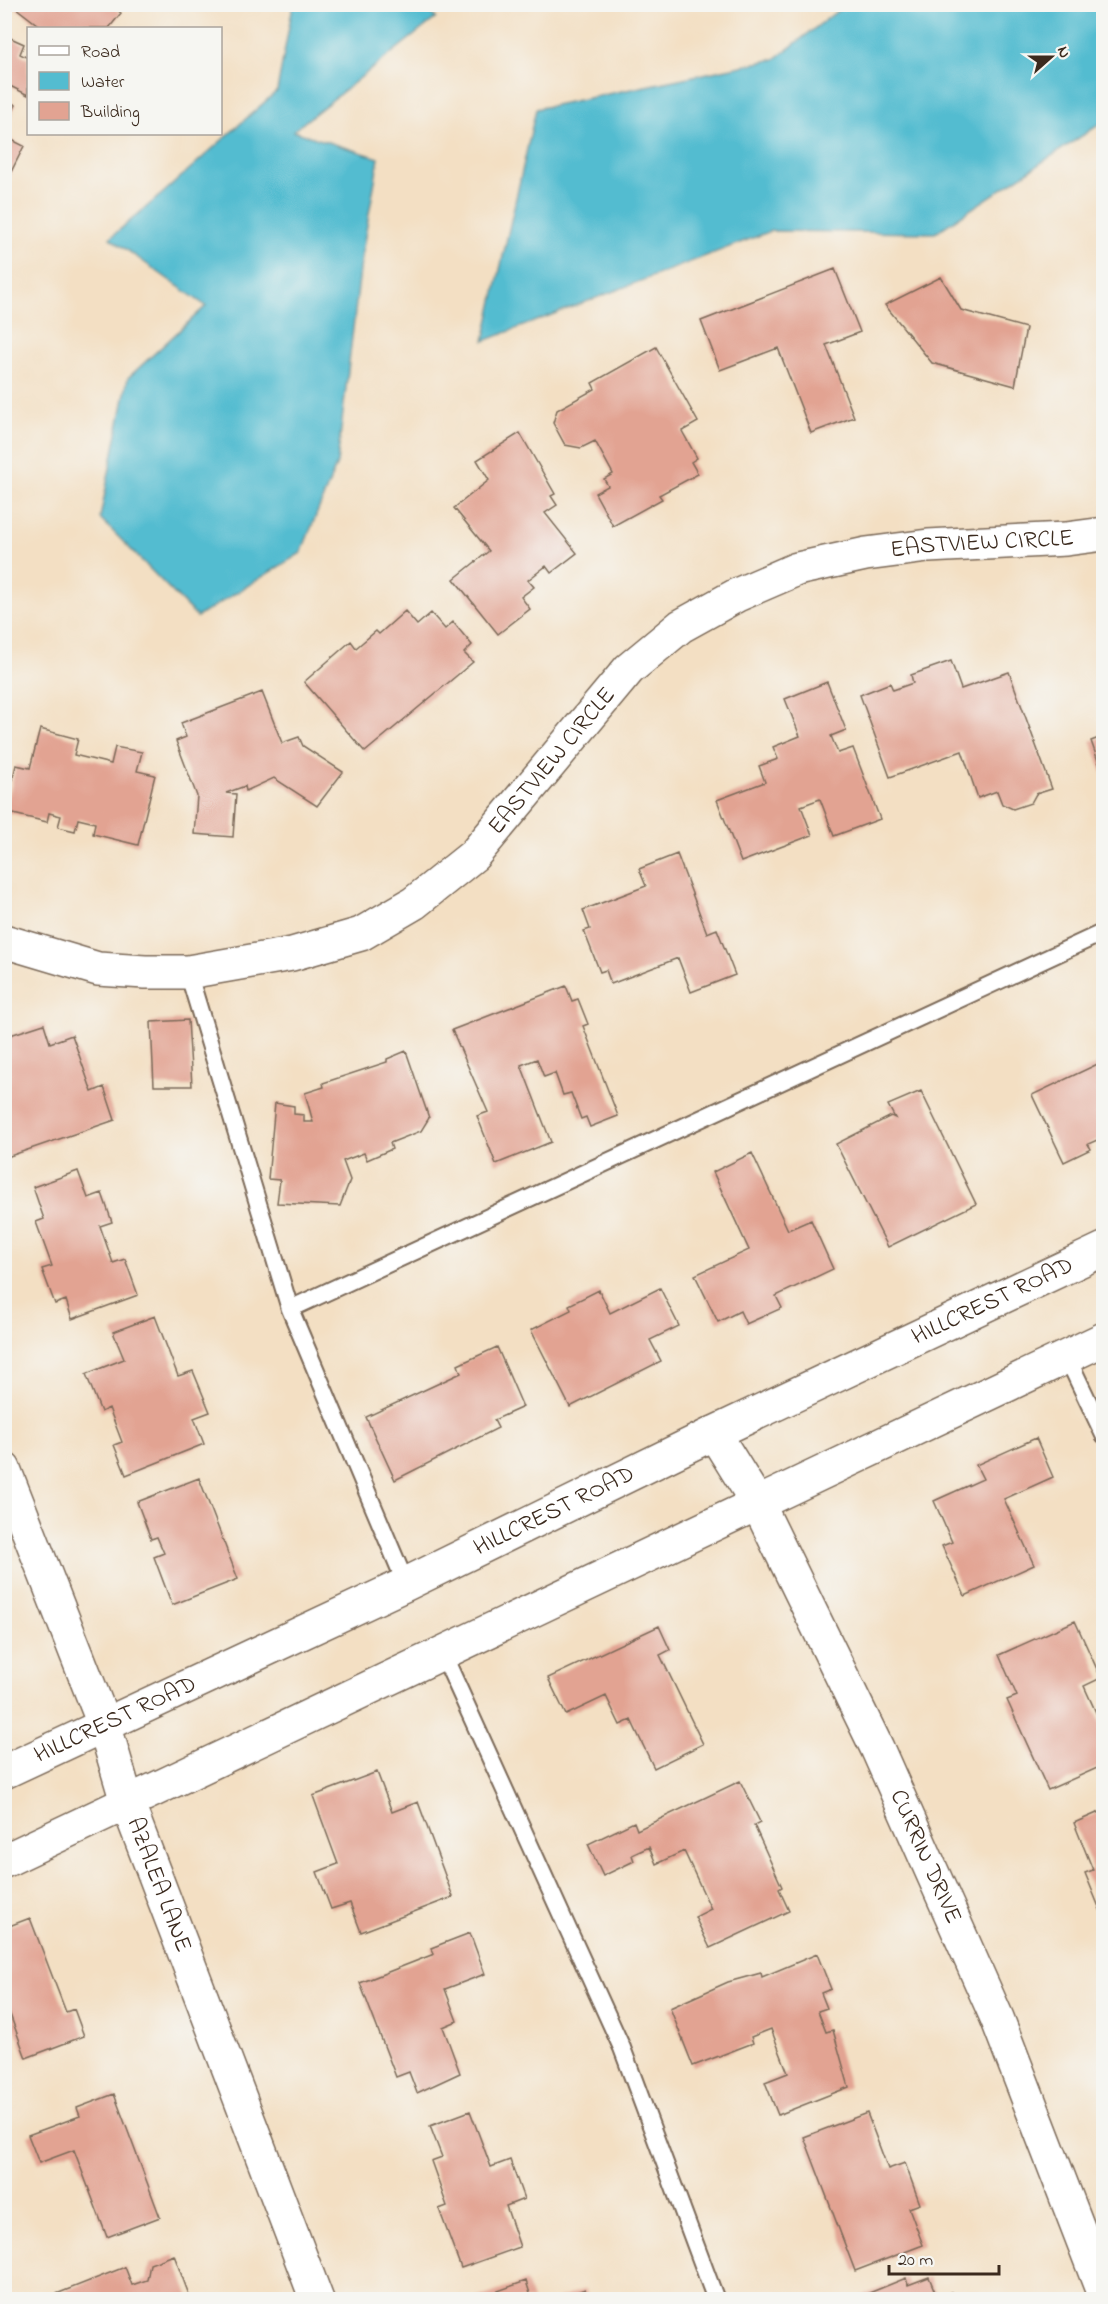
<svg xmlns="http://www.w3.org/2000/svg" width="1108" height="2304" viewBox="0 0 1108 2304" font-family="'Indie Flower',sans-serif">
<rect width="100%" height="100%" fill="#f6f6f2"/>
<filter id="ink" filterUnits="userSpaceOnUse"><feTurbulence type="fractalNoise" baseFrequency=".0167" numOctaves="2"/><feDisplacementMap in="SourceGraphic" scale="12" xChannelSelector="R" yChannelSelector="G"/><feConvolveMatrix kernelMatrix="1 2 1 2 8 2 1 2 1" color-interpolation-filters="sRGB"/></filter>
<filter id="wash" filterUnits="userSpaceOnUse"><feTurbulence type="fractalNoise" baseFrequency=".008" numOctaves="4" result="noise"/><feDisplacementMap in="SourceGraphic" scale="24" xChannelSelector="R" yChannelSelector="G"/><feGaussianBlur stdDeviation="1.35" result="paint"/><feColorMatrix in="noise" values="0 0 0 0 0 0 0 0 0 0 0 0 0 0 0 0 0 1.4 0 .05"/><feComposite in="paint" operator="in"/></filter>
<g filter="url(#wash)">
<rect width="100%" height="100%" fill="#f3dfc3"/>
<path fill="#53bcd0" stroke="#477377" stroke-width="1.5" d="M293,5H422L436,18L293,131L379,158L362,253L337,463L301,553L197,617L100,518L128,378L206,306L110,238L163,193L277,91Z
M845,5H1103V122L935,233L771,231L484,341L536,109L775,59Z"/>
<g id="blocks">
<path fill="#e2a392" d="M11,4H110L121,13L109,28H42Z
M4,35L24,44L20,54L28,58V95L4,83Z
M4,99L16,105L4,129Z
M4,136L24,146L4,186Z
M835,269L860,332L826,345L854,417L811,433L778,348L720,370L701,321Z
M941,277L961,310L1026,328L1015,386L932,363L885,305Z
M656,347L698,422L682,431L697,458L691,462L698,474L659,495L662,499L613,526L595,493L608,486L604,479L613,474L595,441L581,448L565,445L553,423L557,410L595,389L592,383Z
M520,433L555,494L551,496L557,505L545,513L577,553L551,573L546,566L528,580L534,587L521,597L530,609L498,634L454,579L489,551L454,508L489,480L477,460Z
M405,611L417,625L431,613L445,629L453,622L472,645L464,653L473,662L365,752L304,682L351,641L356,648L376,631L379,634Z
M951,661L961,689L1009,672L1052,789L1036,794L1031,803L1013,809L1002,804L997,791L978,798L962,751L890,777L860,695L890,683L893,690L913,683L911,675Z
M827,682L846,730L831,736L838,753L853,748L880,819L834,836L820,799L801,806L812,835L741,862L717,800L765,782L759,766L778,759L773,747L800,736L785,699Z
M262,692L282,743L299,737L303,746L343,772L317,806L274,778L246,791L245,786L226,793L236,794L233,837L194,834L197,796L176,741L186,737L181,723Z
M40,729L78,739L74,755L111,764L115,747L142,752L137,771L155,775L138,845L93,834L95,823L78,819L75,831L58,827L61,816L49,813L47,822L5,812L16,765L30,768Z
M1104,736V775H1103L1091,741Z
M677,854L707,933L717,929L735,975L691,992L678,958L611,984L606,970L600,972L584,931L590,929L583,910L646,886L639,869Z
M566,986L572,1001L578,999L588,1024L583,1026L618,1116L590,1127L586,1117L581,1119L571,1093L563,1095L555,1073L544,1077L537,1059L521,1065L551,1142L496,1164L477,1116L488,1112L452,1030Z
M188,1020L192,1086H154L151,1022Z
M44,1024L50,1043L72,1035L92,1092L104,1087L115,1120L4,1158V1037Z
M406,1051L429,1118L421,1131L390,1143L392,1149L367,1160L364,1153L343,1161L350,1180L340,1206L277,1203L280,1180L268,1179L275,1103L294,1106V1114L304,1115V1122H313L305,1093L324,1087L323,1083L387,1062V1059Z
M1104,1061V1137L1088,1144L1091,1149L1064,1162L1032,1095Z
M921,1091L976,1204L888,1247L836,1144L891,1116L895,1118L888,1105Z
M752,1153L788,1230L811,1220L833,1269L776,1296L782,1308L746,1324L740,1311L718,1322L695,1275L749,1250L713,1172Z
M78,1171L88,1198L102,1193L112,1222L100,1226L113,1263L125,1259L138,1295L72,1319L66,1300L55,1304L42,1269L52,1266L36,1222L44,1219L33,1187Z
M660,1288L679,1326L650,1340L661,1361L570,1407L531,1330L571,1310L569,1305L599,1290L610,1313Z
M155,1316L178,1376L193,1371L210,1412L194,1418L204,1444L126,1475L114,1445L122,1442L109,1408L101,1412L86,1374L124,1359L113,1332Z
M497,1347L523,1407L494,1420L498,1428L395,1480L366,1417L461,1373L458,1365Z
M1036,1438L1053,1477L1004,1499L1034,1565L965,1596L942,1546L952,1542L934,1501L983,1479L976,1465Z
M199,1478L238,1579L172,1605L154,1557L164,1553L157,1537L151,1539L137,1502Z
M1075,1621L1101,1678L1084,1686L1104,1730V1765L1048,1790L1007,1700L1017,1696L999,1655Z
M659,1626L670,1650L660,1655L703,1744L654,1768L631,1720L620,1725L606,1696L566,1715L548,1678Z
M377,1772L392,1812L418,1802L453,1897L361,1932L350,1903L331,1909L317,1872L338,1864L313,1796Z
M740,1781L760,1822L754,1825L782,1887L779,1889L789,1911L710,1948L695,1917L711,1909L684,1851L656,1864L649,1847L632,1855L634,1861L603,1876L588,1844L634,1822L637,1830Z
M1104,1810V1917H1103L1085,1873L1093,1870L1074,1823Z
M30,1918L66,2012L74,2009L84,2036L26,2058L4,1998V1928Z
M470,1933L485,1974L445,1989L457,2021L443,2027L460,2073L417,2093L409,2072L396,2077L360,1983L434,1954L431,1948Z
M817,1954L831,1989L821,1993L827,2008L818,2011L826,2032L833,2030L849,2087L778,2115L765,2082L788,2073L771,2029L751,2037L753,2043L693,2066L670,2008L728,1982L761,1973L762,1977Z
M114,2094L160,2217L107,2237L74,2150L39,2163L28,2135L80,2116L77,2108Z
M470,2111L491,2167L510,2160L524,2199L506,2206L520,2247L461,2268L439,2209L447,2206L431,2161L442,2157L430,2126Z
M867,2113L888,2169L905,2163L920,2204L909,2208L923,2245L855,2271L804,2137Z
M174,2255L191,2300H41L125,2267L132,2285L147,2280L150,2264Z
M929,2277L937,2297L951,2292L954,2300H852L906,2278L908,2285Z
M526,2281L532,2300H475V2299Z
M585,2289L589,2300H558V2299Z"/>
</g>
</g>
<g filter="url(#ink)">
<use href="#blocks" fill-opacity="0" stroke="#7b6958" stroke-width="1.5"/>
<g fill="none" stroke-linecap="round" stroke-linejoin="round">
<defs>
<path id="lane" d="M188,972L290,1309L406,1584
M290,1309L1104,932
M1067,1357L1104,1435
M443,1654L622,2048L716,2300"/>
<g id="street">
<path id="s1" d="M4,941L98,969L145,972H188L292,954L361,934L414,903L474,855L629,669L681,626L737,595L797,569L866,554L928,546L1066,539L1104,534"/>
<path id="s2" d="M714,1433L758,1504L877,1748L997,2018L1104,2295"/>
<path id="s3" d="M4,1469L104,1724L127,1802L317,2300"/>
</g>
<g id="secondary">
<path id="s4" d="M4,1772L406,1584L714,1433L1104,1249"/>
<path d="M4,1861L1104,1339"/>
</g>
</defs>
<use href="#lane" stroke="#7b6958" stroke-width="20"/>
<use href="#street" stroke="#7b6958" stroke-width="36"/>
<use href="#secondary" stroke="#7b6958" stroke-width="36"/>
<use href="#lane" stroke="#fff" stroke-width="16"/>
<use href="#street" stroke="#fff" stroke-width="33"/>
<use href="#secondary" stroke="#fff" stroke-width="33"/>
</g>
</g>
<g text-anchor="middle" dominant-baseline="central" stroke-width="5" stroke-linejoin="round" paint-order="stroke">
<g font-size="24" fill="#3b2a1e" stroke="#f6f6f2">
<text stroke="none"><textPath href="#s1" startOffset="1130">EASTVIEW CIRCLE</textPath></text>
<text stroke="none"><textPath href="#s1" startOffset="626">EASTVIEW CIRCLE</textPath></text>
<text stroke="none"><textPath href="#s4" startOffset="1095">HILLCREST ROAD</textPath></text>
<text stroke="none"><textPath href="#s4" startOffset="609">HILLCREST ROAD</textPath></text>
<text stroke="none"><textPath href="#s4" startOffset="123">HILLCREST ROAD</textPath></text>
<text stroke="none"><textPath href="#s2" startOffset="474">CURRIN DRIVE</textPath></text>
<text stroke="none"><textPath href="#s3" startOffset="444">AZALEA LANE</textPath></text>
</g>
</g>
<rect width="1108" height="2304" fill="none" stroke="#f6f6f2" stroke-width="24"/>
<rect x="27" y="27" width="195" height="108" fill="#f6f6f2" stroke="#aba49d" stroke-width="1.5"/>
<rect x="39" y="46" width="30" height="9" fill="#ffffff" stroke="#aba49d" stroke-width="1.5"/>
<text x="81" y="57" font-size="18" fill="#3b2a1e">Road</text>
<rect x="39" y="72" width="30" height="18" fill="#53bcd0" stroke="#aba49d" stroke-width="1.5"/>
<text x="81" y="87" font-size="18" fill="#3b2a1e">Water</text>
<rect x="39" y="102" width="30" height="18" fill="#e2a392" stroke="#aba49d" stroke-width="1.5"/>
<text x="81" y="117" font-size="18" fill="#3b2a1e">Building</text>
<g transform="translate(1051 57) rotate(69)" stroke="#f6f6f2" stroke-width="4.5" paint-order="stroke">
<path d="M0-4.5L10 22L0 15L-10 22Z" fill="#3b2a1e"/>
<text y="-9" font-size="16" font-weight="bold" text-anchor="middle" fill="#3b2a1e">N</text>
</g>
<path d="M889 2265v9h110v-9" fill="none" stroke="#3b2a1e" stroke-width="3"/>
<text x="898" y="2265" font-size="18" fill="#3b2a1e" stroke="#f6f6f2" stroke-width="4.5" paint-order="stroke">20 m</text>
</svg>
